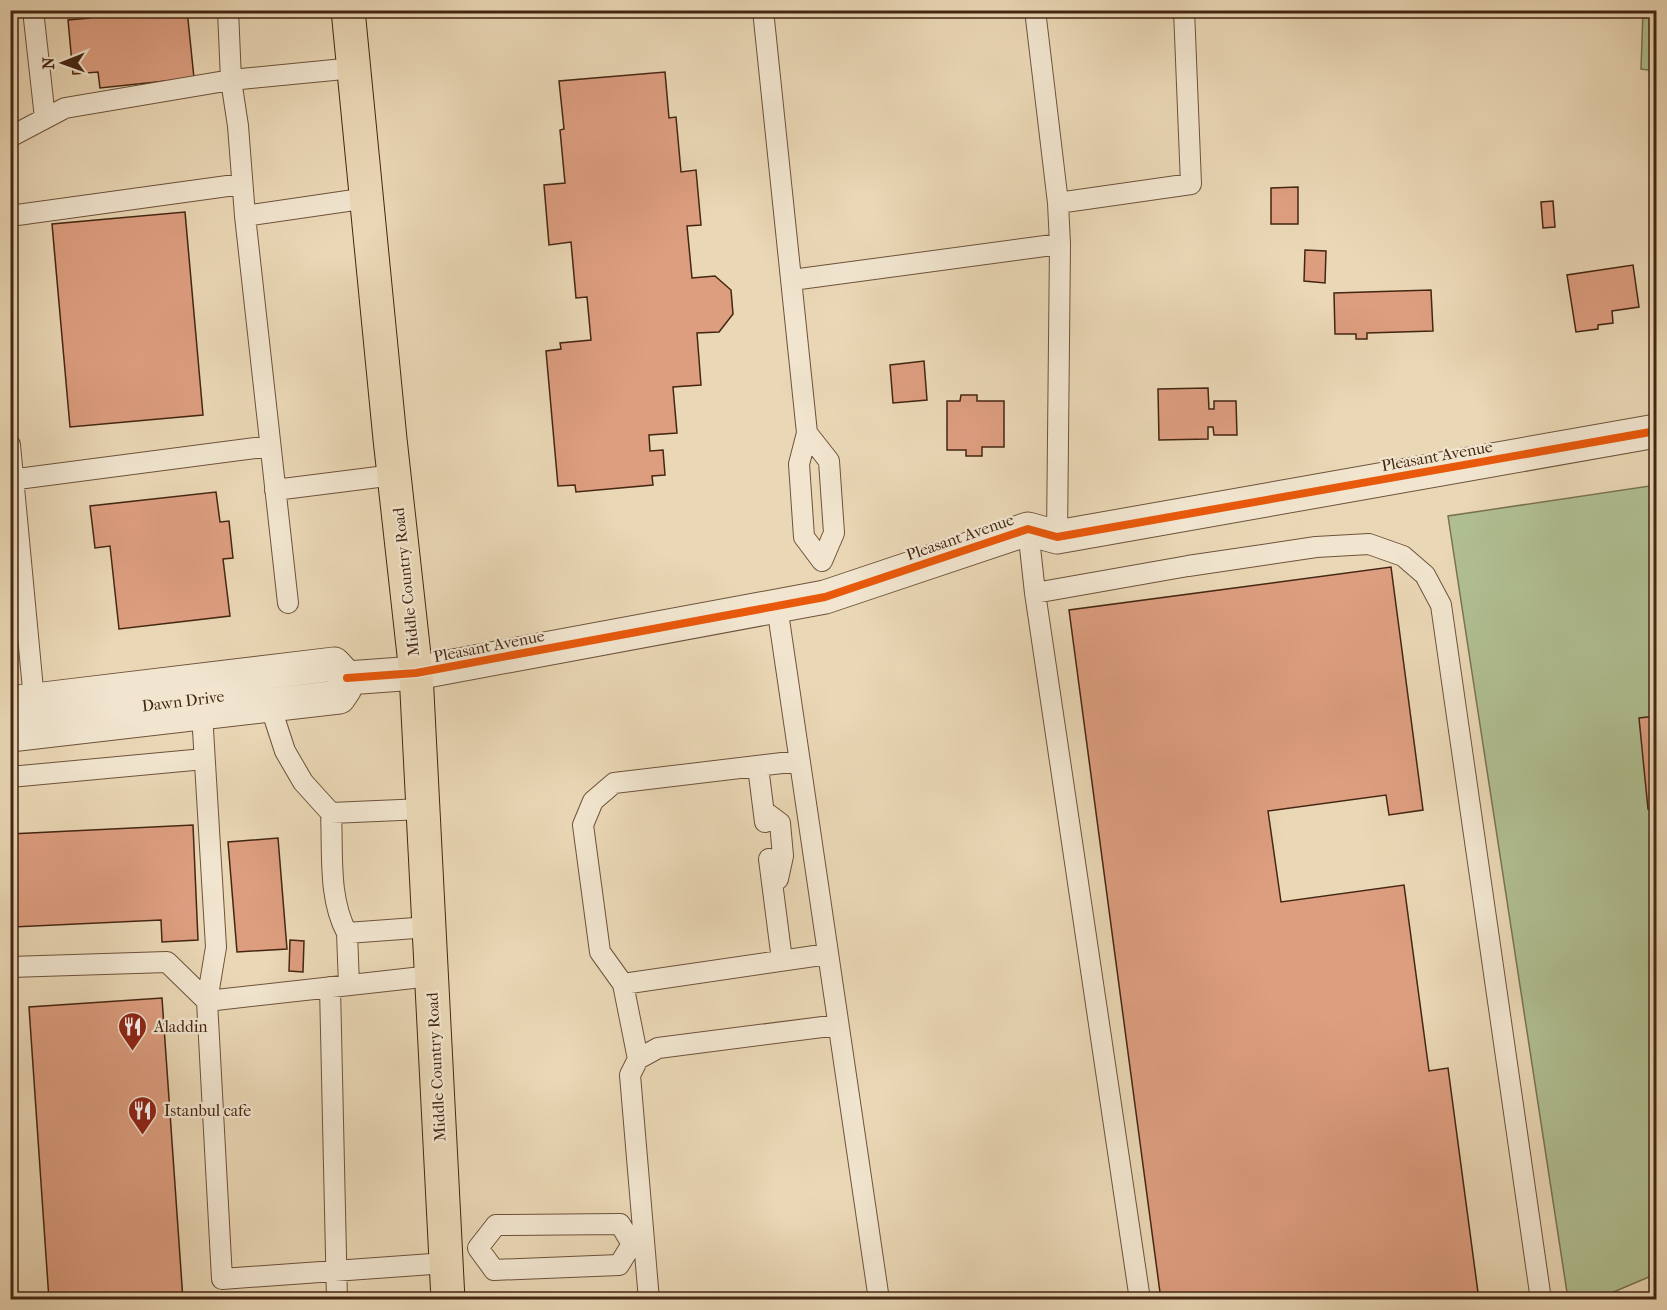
<svg xmlns="http://www.w3.org/2000/svg" width="1667" height="1310" viewBox="0 0 1667 1310" font-family="'IM FELL French Canon',serif">
<rect width="100%" height="100%" fill="#ead7b5"/>
<filter id="stains"><feTurbulence type="fractalNoise" baseFrequency=".00333" numOctaves="4"/><feColorMatrix values="0 0 0 0 .2 0 0 0 0 .09 0 0 0 0 .02 0 0 0 .5 -.17"/></filter>
<radialGradient id="worn" r=".72"><stop offset=".6" stop-color="#630" stop-opacity="0"/><stop offset="1" stop-color="#630" stop-opacity=".3"/></radialGradient>
<path fill="#b0bf92" stroke="#7a7252" stroke-width="1.5" d="M1643,11H1656V71L1641,69Z
M1656,485V1274L1597,1299H1568L1448,516Z"/>
<path fill="#dd9e80" stroke="#442612" stroke-width="1.5" d="M89,10H187L194,78L100,88L98,72L73,74L68,20L90,18Z
M665,72L669,118L676,117L681,172L696,170L701,225L687,226L692,278L715,276L731,290L733,314L719,332L697,333L701,385L673,387L677,433L649,435L650,451L663,450L665,475L652,476L653,485L576,492L575,485L558,486L546,351L561,349L560,343L591,340L587,297L576,298L571,242L549,245L544,185L565,183L560,130L564,129L559,81Z
M1298,187V224H1271V188Z
M1553,201L1555,227L1543,228L1541,202Z
M185,212L203,415L70,427L52,224Z
M1305,250L1326,251L1325,283L1304,281Z
M1633,265L1639,307L1612,311L1613,323L1598,325V329L1576,332L1567,275Z
M1431,290L1433,331L1367,333V339H1356V334H1335L1334,293Z
M924,361L927,400L893,403L890,365Z
M1208,388L1209,409H1214V401H1236L1237,435H1214L1213,427H1208V439L1159,440L1158,389Z
M961,395H977V401H1004V447H982V456H966V450H947V401H960Z
M216,492L220,522L229,521L233,558L223,559L230,616L119,629L110,546L95,548L90,506Z
M1391,567L1423,810L1389,815L1386,795L1268,811L1281,902L1404,885L1429,1071L1448,1068L1479,1300H1161L1069,610Z
M1656,716V809H1648L1639,718Z
M193,825L198,940L162,942L161,920L13,927L10,834Z
M278,838L287,949L237,952L228,842Z
M290,940L304,941L303,972L289,971Z
M162,998L183,1300H49L29,1007Z"/>
<g fill="none" stroke-linecap="round" stroke-linejoin="round">
<defs>
<path id="service" d="M33,10L45,118
M763,10L807,433
M10,137L65,108L231,80L228,10
M1058,203L1191,184L1184,10
M10,216L242,184
M245,216L238,126L231,80L354,68
M792,280L1060,244L1058,203L1035,10
M807,433L829,461L834,533L822,561L804,537L799,464Z
M10,445L34,700
M10,480L270,446
M275,490L394,475
M1028,529L1035,593L1188,566L1316,547L1369,544L1403,556L1425,575L1441,605L1541,1300
M1057,537L1060,244
M1035,593L1140,1300
M288,603L245,216L368,198
M777,606L879,1300
M270,705L285,751L303,782L331,813C333,853 328,898 347,933L429,927
M202,713L216,947L207,1001L222,1279L446,1263
M758,767L765,822
M10,777L204,759
M764,811L780,823L783,856L778,879
M331,813L423,809
M769,859L782,960
M347,933L349,985
M10,967L167,962L207,1001L431,976
M623,984L828,954
M330,987L337,1300
M638,1059L623,984L600,952L583,825L593,801L614,783L799,761
M620,1224L632,1244L619,1265L494,1270L478,1248L496,1225Z
M649,1300L630,1075L638,1059L658,1048L838,1025"/>
<path id="minor" d="M347,678L416,673L825,597L1028,529L1057,537L1656,431
M10,703L334,664L347,678L345,688L339,697L10,735"/>
<path id="primary" d="M348,10L390,439L416,673L448,1300"/>
</defs>
<use href="#service" stroke="#6e523b" stroke-width="22"/>
<use href="#minor" stroke="#6e523b" stroke-width="35"/>
<use href="#primary" stroke="#442612" stroke-width="35"/>
<use href="#service" stroke="#f1e5cf" stroke-width="20"/>
<use href="#minor" stroke="#f1e5cf" stroke-width="33"/>
<use href="#primary" stroke="#ead7b5" stroke-width="33"/>
<defs>
<path id="cycleway" d="M347,678L416,673L825,597L1028,529L1057,537L1656,431"/>
</defs>
<use href="#cycleway" stroke="#f1e5cf" stroke-width="11"/>
<use href="#cycleway" stroke="#e8590c" stroke-width="8"/>
</g>
<defs>
<symbol id="restaurant-pin" viewBox="-11 -11 22 30"><path d="M0 17L-7.5 6A9.5 9.5 0 1 1 7.5 6Z" fill="#8f2418" stroke="#f1e5cf"/><path d="M-5-6h1v4h1v-4h1v4h1v-4h1v5L-1.5 .5V6h-2V.5L-5-1ZM5-6V6H3V1.5H1.5Q1.5-4 5-6Z" fill="#fff"/></symbol>
</defs>
<g fill-rule="evenodd">
<use href="#restaurant-pin" x="116" y="1010" width="33" height="45"/>
<use href="#restaurant-pin" x="126" y="1094" width="33" height="45"/>
</g>
<g text-anchor="middle" dominant-baseline="central" stroke-width="4.5" stroke-linejoin="round" paint-order="stroke">
<g font-size="16" fill="#442612" stroke="#f1e5cf">
<text transform="translate(1437 456) rotate(-10)">Pleasant Avenue</text>
<text transform="translate(960 537) rotate(-19)">Pleasant Avenue</text>
<text transform="translate(406 582) rotate(-96)">Middle Country Road</text>
<text transform="translate(489 646) rotate(-11)">Pleasant Avenue</text>
<text transform="translate(183 701) rotate(-7)">Dawn Drive</text>
<text transform="translate(436 1067) rotate(-93)">Middle Country Road</text>
</g>
<g font-size="16" fill="#442612" stroke="#f1e5cf" text-anchor="start">
<text x="154" y="1026">Aladdin</text>
<text x="164" y="1110">Istanbul cafe</text>
</g>
</g>
<rect width="1667" height="1310" fill="none" stroke="#ead7b5" stroke-width="36"/>
<rect x="12" y="12" width="1643" height="1286" fill="none" stroke="#442612" stroke-width="3"/>
<rect x="18" y="18" width="1631" height="1274" fill="none" stroke="#442612" stroke-width="1.5"/>
<g transform="translate(63 63) rotate(269)" stroke="#f1e5cf" stroke-width="4.5" paint-order="stroke">
<path d="M0-4.5L10 22L0 15L-10 22Z" fill="#442612"/>
<text y="-9" font-size="16" font-weight="bold" text-anchor="middle" fill="#442612">N</text>
</g>
<rect width="100%" height="100%" filter="url(#stains)"/>
<rect width="100%" height="100%" fill="url(#worn)"/>
</svg>
